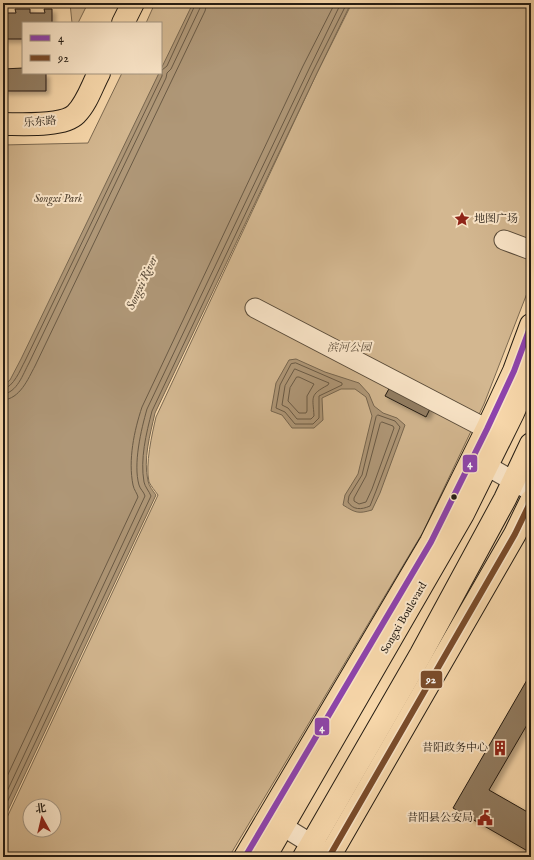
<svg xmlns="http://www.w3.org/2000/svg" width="534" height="860" viewBox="0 0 534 860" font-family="'IM FELL English','Noto Serif SC',serif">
<defs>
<filter id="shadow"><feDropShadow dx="3.5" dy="3.5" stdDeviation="2" flood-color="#0004"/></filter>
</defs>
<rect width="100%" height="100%" fill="#f7d7aa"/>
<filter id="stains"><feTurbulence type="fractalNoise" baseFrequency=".005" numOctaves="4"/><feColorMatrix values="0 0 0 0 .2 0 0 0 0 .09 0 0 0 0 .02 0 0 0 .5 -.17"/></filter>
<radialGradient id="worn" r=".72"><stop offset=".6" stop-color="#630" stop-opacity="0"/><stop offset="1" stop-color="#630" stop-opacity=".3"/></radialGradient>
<path fill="#d3b790" stroke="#7c6a52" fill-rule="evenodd" d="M70,3H88L78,23H72Z
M155,3H209L3,406V145L88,143L122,73H161V23H146Z
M352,3H531V283L484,404L423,532L229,857H3V826L158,495C155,491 151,486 149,482C145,465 152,434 156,417L316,75ZM30,806H54V830H30Z"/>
<path fill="#af9777" stroke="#77664f" d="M193,3H351L317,73L155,413C150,435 143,459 148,481C149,486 153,491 156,495L3,821V386L10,380L21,359L159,73H161V69Z
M296,359L325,372L359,383L369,394L374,406L383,413L397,418L405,425L380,493L372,510C358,514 356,513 343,505L345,495L358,474L372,416L366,397L355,389H341L322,398L323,420L314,428H292L282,415L271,411L276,383L289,360Z"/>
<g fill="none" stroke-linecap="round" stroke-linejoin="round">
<path stroke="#6a5a45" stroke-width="1" d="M296,363L342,383V385L319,396V418L313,424H295L285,412L276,408L280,385L291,364Z
M295,369L329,383L328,385C309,395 313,397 314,416L311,419H297L288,408L282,405L285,386Z
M297,377H299L314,384L307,396V411L306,413H299L288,401L290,388Z
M3,389C14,387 20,370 25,361L162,76V70L167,66L196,3
M3,394C17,393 23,374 29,363L166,78L167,73L171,69L200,8L201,3
M3,400C20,399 28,379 35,366L205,11L207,3
M378,415L395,421L400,427L376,491L370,506C361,510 353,510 348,502L349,496L362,475L376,417Z
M382,422L393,426L394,428L372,489L366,502L359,504L354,501V498L366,476L380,424Z
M3,785L138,497C137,493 134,490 133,485C128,460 134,431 142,407L303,66L335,3
M3,800L145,496C144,492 140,489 139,485C133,464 141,430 147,409L309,69L341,3
M3,811L151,496C149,491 145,487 144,482C140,459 146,434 152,411L313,71L347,3"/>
</g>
<path fill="#927d62" stroke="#241c13" filter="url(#shadow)" d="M15,9H30V13H45L44,9H52V23H23V39H3V13H16Z
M23,68V73H46V91H3V69Z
M391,385L433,403L426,417L385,396Z
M531,673V718L489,790L531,814V853L453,808Z"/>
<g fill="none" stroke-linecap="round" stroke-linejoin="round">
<defs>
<path id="minor" d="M504,240L531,250
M255,308L487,429
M487,466L531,491
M284,827L323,851"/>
<path id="major" d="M123,23L133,3
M3,124C21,124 63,127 76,114C87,103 92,86 99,73
M245,857L431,542L487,429L514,371L531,325
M329,857L515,534L531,501"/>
<path id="highway" d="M265,857L463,514L513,413L531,372
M304,857L421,654L505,499L531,444"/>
</defs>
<use href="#minor" stroke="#594b39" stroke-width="21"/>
<use href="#major" stroke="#241c13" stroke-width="24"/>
<use href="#highway" stroke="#241c13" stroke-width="24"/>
<use href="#minor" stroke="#fae5c8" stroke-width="19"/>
<use href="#major" stroke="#f7d7aa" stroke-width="22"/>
<use href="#highway" stroke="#f7d7aa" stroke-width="22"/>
<defs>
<path id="bus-1" d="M245,857L431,542L487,429L514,371L531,325"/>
<path id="bus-2" d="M329,857L515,534L531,501"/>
</defs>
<use href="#bus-1" stroke="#fae5c8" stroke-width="9"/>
<use href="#bus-2" stroke="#fae5c8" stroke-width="9"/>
<use href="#bus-1" stroke="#8e44ad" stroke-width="6"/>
<use href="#bus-2" stroke="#7a4b2a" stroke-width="6"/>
</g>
<defs>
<symbol id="sight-bare" viewBox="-9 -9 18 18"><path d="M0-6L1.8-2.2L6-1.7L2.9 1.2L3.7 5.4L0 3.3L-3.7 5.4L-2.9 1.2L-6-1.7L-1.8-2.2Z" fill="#8f2418" stroke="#fae5c8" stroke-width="2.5" paint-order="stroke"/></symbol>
<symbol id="building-bare" viewBox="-9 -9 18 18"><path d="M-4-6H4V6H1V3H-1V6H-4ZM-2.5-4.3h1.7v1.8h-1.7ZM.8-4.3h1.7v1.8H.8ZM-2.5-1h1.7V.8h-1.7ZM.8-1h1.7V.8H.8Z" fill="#8f2418" stroke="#fae5c8" stroke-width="2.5" paint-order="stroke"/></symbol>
<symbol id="civic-bare" viewBox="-9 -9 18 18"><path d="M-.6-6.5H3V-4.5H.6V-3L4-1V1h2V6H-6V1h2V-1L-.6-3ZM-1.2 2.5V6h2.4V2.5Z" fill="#8f2418" stroke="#fae5c8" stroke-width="2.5" paint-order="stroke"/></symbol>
</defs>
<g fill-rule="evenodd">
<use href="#sight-bare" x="451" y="208" width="22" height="22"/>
<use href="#building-bare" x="489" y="737" width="22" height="22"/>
<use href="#civic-bare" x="474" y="807" width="22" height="22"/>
</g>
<circle fill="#241c13" stroke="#fae5c8" stroke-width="1.5" cx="454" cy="497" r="3.5"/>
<g text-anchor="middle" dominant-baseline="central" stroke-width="4" stroke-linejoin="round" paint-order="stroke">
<g font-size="11" fill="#241c13" stroke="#fae5c8">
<text transform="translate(40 122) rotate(-4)">乐东路</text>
<text transform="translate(404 618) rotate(-60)">Songxi Boulevard</text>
</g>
<g font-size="11" font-style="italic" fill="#594a38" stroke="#fae5c8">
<text x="58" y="199">Songxi Park</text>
<text x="349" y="348">滨河公园</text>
</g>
<g font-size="11" fill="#241c13" stroke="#fae5c8" text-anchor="end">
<text x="474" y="219" text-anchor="start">地图广场</text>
<text x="488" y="748">昔阳政务中心</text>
<text x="473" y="818">昔阳县公安局</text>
</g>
<g font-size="12" font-style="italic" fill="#5c4d3b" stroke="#fae5c8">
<text transform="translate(142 283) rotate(-65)">Songxi River</text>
</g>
</g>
<g stroke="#fae5c8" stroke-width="1.5">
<rect x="462" y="454" width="16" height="19" rx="4" fill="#8e44ad"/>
<rect x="420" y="670" width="23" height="19" rx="4" fill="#7a4b2a"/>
<rect x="314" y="717" width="16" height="19" rx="4" fill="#8e44ad"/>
</g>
<g font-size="11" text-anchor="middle" font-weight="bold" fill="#fff">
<text x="470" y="467">4</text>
<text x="431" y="683">92</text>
<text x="322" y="731">4</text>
</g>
<rect width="534" height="860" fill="none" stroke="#f7d7aa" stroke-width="16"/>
<rect x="4" y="4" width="526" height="852" fill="none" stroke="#241c13" stroke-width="2"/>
<rect x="8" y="8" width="518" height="844" fill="none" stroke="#241c13"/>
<rect x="22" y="22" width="140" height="52" fill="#fae5c8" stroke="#a49580"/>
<rect x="30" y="35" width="20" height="6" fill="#8e44ad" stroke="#a49580"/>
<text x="58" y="42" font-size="12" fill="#241c13">4</text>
<rect x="30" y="55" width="20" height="6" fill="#7a4b2a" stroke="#a49580"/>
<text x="58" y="62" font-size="12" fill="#241c13">92</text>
<g transform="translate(42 818) rotate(352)"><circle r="19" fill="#fae5c8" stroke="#a49580"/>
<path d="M0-3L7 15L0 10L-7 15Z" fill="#8f2418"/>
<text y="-6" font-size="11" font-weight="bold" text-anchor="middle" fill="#241c13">北</text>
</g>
<rect width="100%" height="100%" filter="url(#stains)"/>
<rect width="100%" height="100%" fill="url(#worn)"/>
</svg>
